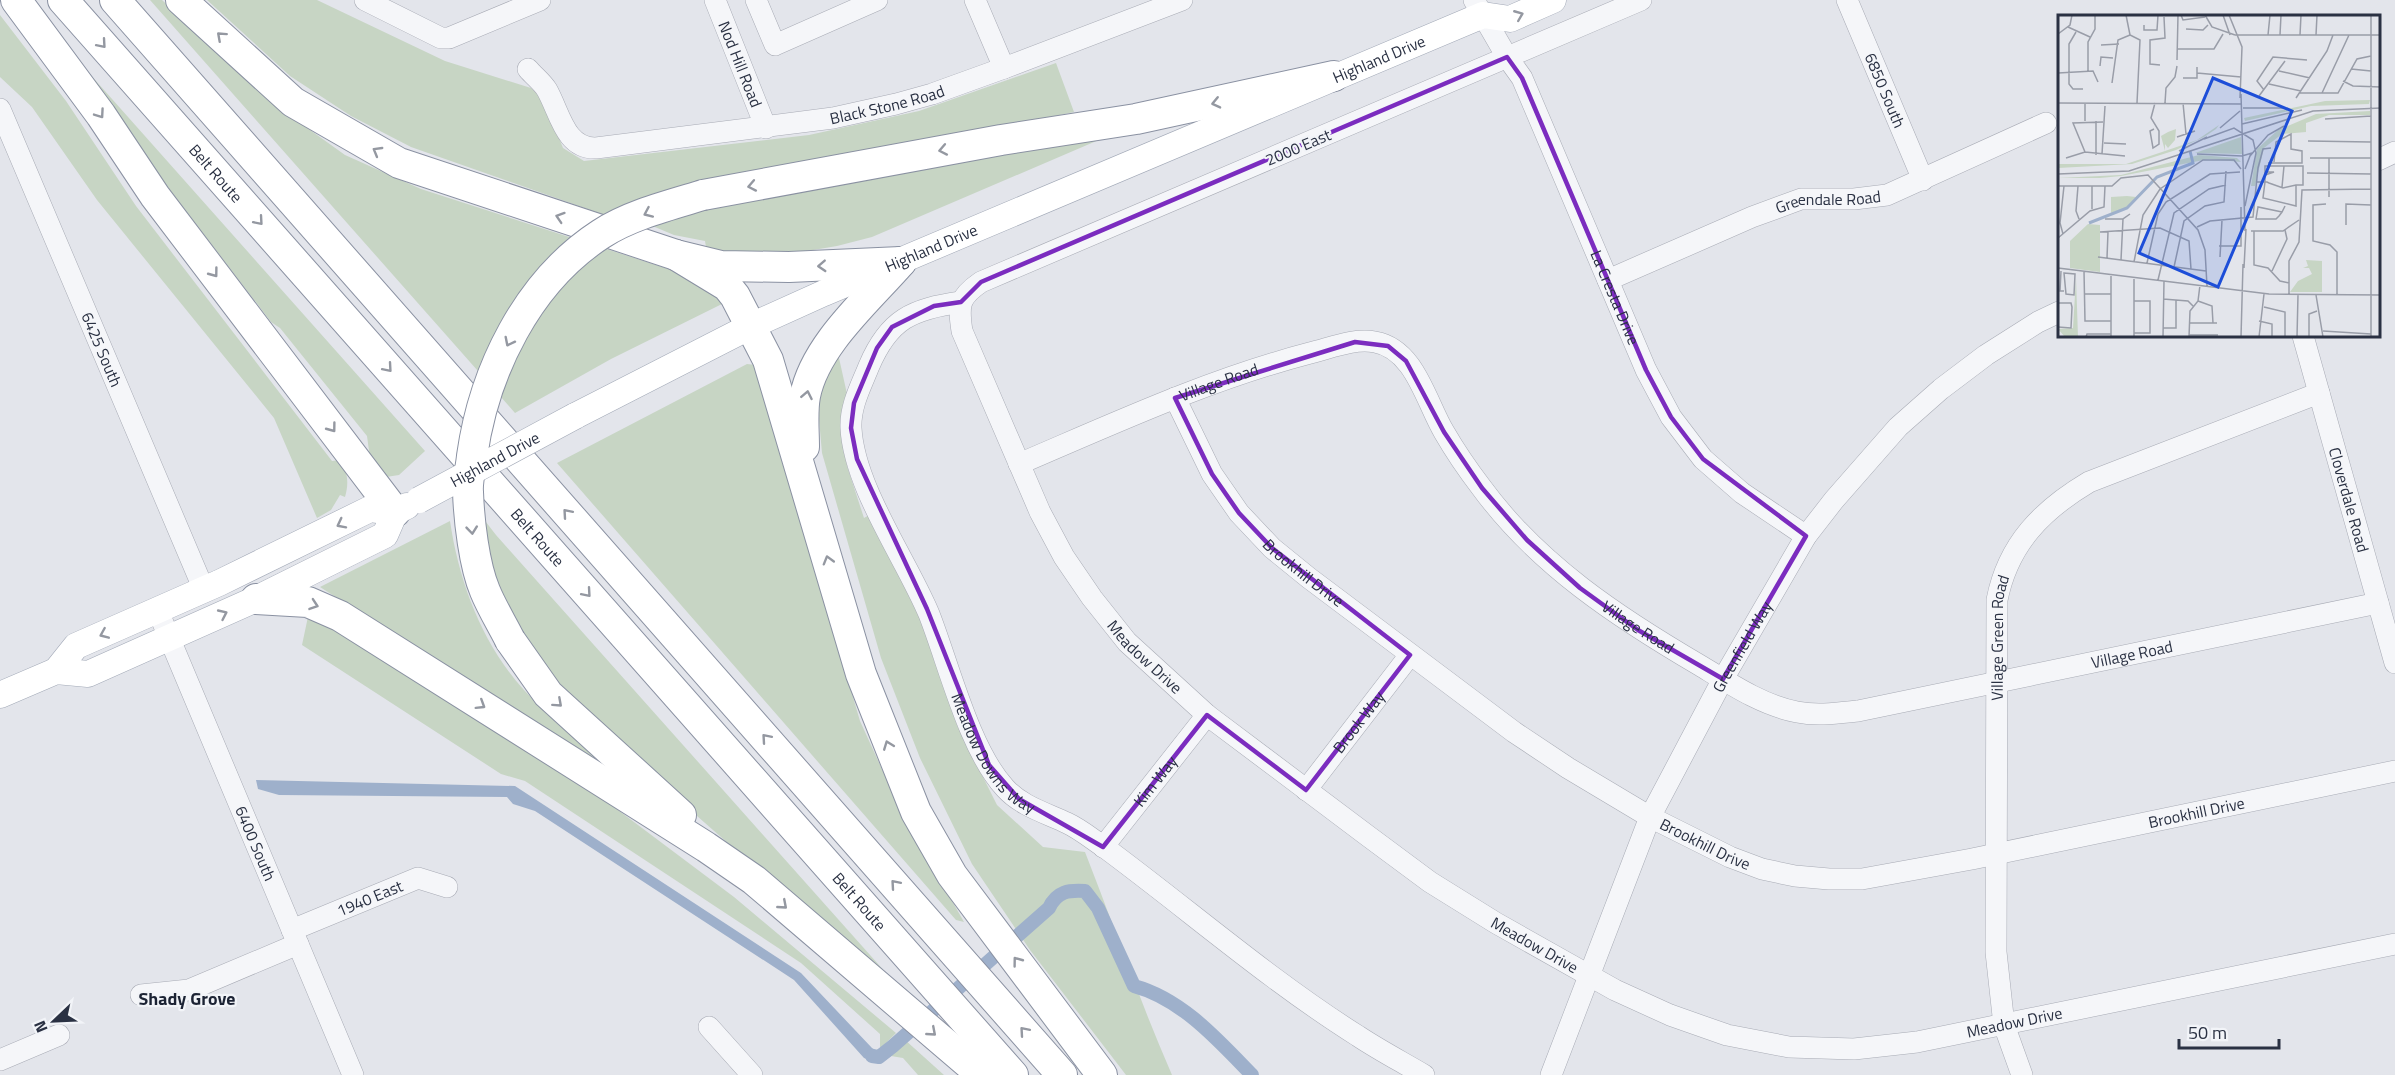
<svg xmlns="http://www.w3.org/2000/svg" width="2395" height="1075" viewBox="0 0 2395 1075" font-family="'Titillium Web',sans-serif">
<rect width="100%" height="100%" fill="#e3e5eb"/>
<path fill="#c7d5c4" d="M24,0L425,451L399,475L386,477L370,458L367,436L280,328L271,322Z
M150,0H162L271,102L345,155L421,189L696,278L724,303L611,359L515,413Z
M207,0H317L445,61L531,88L543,99L563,148L584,161L809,135L919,111L1056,63L1074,112L893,150L610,217L411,147L351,116L290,76Z
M0,15L66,101L136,206L332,461L340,460C348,472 349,483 345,497L340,495L331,510L317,518L274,418L97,200L32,107L0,77Z
M1101,139L872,237L837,246L783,255L707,253L705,241L674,235L643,222L870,173Z
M837,349L847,394L844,428L847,466L864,518L871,514L933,644L957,725L997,805L1043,847L1085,852C1114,926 1140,1002 1172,1075H1126L1030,950L972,864L920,758L881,658L822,453L818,408L827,367Z
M747,364L756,365L860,721L902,813L964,922L956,920L557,463Z
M479,513L496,535L903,992L852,952L656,780L505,632Z
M450,521C459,582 482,644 524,690C546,714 571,735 594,756L603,768L320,587Z
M309,612L586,786L734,897L896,1033L880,1049V1034L801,963L525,781L501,774L302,645Z
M904,1039L944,1075H918L903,1058L885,1055Z"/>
<path fill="#9eb0cb" d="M256,780L515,786L801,973L872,1048L879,1052L885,1046L891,1056L880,1064L864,1058L794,980L535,811L513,804L507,797L279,795L258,789Z"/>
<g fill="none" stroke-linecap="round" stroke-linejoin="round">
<path stroke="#9eb0cb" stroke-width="14" d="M872,1056L879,1057L893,1046L1049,908C1057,891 1069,890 1085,891L1098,908L1134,986C1182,999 1218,1040 1252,1075"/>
<defs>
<g id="minor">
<path d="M365,0L441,38H449L540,0"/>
<path id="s1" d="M715,0L766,128"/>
<path d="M756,0L775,45L877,0"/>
<path d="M975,0L1004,68"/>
<path id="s2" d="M1474,0L1507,57L1522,78L1646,370L1671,417L1703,459L1742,493L1806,536"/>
<path id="s3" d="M1641,0L981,282C959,297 958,305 962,331L1040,512L1064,557L1092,598L1127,642L1207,715L1368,836L1430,882L1496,923L1615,990L1670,1015L1727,1035L1789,1047L1854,1049L1917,1042L2395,944"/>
<path id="s4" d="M1847,0L1923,180"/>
<path id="s5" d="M528,69C534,76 543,83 547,90C560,113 565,149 596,148L833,118L896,104L932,94L1004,68L1182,0"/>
<path id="s6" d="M0,109L204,590"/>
<path d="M2378,160L2395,152"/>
<path id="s7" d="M1608,280L1752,217L1801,199H1854L1887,195L2046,123"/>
<path id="s8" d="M961,302C912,309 889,319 869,366C861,386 850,406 851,428C854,487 906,559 929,614C949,665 969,749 1005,788C1021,806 1046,813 1067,823C1080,829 1092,839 1104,847C1188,909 1269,980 1358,1036C1379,1050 1402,1062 1424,1075"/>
<path id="s9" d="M2303,336L2395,663"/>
<path id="s10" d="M1175,398L1212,474L1239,513L1272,548L1309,578L1514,732L1568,768L1650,817L1730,857L1762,869L1795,876L1829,879H1862L1972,859L2395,771"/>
<path id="s11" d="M1019,464C1115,423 1210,379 1310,353C1331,348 1354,338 1375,342C1415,349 1426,402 1444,432C1455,451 1468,470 1481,487C1538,565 1619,618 1701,666C1732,685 1762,705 1797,712C1817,716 1838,713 1858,711L2378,603"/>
<path id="s12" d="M158,611L353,1075"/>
<path id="s13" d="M1306,790L1410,655"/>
<path id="s14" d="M1103,847L1207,715"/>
<path id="s15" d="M292,930L418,878L447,887"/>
<path d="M141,995L189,990L298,944"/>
<path d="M709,1027L752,1075"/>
<path d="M0,1060L59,1035"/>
<path id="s16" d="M1551,1075L1650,817L1723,679L1806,536L1834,500L1898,427L1941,389L1986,355L2038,322L2059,312"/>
<path id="s17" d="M2022,1075L2004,1025L1996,952L1997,600C2008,544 2042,510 2089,482L2319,393"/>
</g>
<g id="major">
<path id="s18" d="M575,416L751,326L824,293L1483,15L1510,19L1553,0"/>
<path d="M56,671L76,646L219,583L370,509L395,512L407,506"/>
<path d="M0,695L56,671L88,674L256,599L385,535L395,512"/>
</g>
<g id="highway">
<path d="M16,0L101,115L155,196L395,512"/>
<path id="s19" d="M63,0L1013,1075"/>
<path d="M115,0L1062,1075"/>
<path d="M181,0L293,102L399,163L676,255L721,266L789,267L901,262"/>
<path d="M703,195L1001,140L1136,119L1334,76"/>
<path d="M676,255L727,286L735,296L768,360L861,674L916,812L952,875L1102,1075"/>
<path d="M804,447C804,431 802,412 805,396C815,345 868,300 901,262"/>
<path d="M256,599L308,602L340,616L706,847L754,880L982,1075"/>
<path d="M510,640L548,694L681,815"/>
</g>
</defs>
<use href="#minor" stroke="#a8abb5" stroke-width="22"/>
<use href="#major" stroke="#a2a9b7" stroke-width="27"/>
<use href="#highway" stroke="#8a91a2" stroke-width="32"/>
<use href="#minor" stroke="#f5f6f9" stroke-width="21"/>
<use href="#major" stroke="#fff" stroke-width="26"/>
<use href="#highway" stroke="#fff" stroke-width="30"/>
<defs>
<g id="major-bridge">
<path id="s20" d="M419,500L575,416"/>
</g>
<path id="highway-bridge" d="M510,640C502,624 492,608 485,591C474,565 469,520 468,492C467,481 471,468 472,456C484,371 527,282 601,234C630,215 670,205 703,195"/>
</defs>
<use href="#major-bridge" stroke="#a2a9b7" stroke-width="27" stroke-linecap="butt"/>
<use href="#highway-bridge" stroke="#8a91a2" stroke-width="32" stroke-linecap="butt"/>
<use href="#major-bridge" stroke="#fff" stroke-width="26"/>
<use href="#highway-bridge" stroke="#fff" stroke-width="30"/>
</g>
<defs><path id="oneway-chevron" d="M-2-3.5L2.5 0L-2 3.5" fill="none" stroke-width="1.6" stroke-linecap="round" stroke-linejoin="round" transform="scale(1.5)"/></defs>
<g stroke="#9498a1">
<use href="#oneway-chevron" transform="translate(1519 15) rotate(-22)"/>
<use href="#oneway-chevron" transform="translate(221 36) rotate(-138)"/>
<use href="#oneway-chevron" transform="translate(102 44) rotate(49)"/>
<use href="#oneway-chevron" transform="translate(1216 103) rotate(167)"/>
<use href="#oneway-chevron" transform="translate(100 114) rotate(55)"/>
<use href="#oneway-chevron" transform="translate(943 150) rotate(169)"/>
<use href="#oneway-chevron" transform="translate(377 151) rotate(-150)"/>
<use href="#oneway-chevron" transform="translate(752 186) rotate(169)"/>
<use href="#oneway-chevron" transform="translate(648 213) rotate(156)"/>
<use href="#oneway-chevron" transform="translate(560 217) rotate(-162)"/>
<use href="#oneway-chevron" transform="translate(259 221) rotate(49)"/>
<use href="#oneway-chevron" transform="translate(822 266) rotate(177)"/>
<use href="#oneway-chevron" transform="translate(214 273) rotate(53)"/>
<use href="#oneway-chevron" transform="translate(509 342) rotate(117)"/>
<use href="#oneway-chevron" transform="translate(388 368) rotate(49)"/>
<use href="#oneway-chevron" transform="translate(807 395) rotate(-79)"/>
<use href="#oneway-chevron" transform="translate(332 428) rotate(53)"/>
<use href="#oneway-chevron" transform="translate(567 513) rotate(-131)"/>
<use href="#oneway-chevron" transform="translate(341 524) rotate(153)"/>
<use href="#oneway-chevron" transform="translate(472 530) rotate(84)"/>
<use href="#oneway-chevron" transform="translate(828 560) rotate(-106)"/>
<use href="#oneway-chevron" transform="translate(587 593) rotate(49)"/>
<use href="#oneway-chevron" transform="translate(314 605) rotate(19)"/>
<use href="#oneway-chevron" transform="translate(223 614) rotate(-25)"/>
<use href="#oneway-chevron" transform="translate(104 634) rotate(157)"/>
<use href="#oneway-chevron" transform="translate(558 703) rotate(42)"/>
<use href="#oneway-chevron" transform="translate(481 705) rotate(32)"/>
<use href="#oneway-chevron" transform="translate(766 738) rotate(-131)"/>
<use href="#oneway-chevron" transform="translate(888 745) rotate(-111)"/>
<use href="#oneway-chevron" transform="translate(895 884) rotate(-131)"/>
<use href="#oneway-chevron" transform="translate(783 905) rotate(41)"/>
<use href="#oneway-chevron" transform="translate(1017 961) rotate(-127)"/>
<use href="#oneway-chevron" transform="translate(1024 1031) rotate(-131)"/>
<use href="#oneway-chevron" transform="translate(932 1032) rotate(41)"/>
</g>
<path fill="none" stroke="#7b2cbf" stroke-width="4.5" stroke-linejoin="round" d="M1507,57L1522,78L1646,370L1671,417L1703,459L1806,536L1723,679L1638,630L1580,588L1527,540L1482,488L1444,432L1406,361L1388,346L1355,342L1175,398L1212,474L1239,513L1272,548L1410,655L1306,790L1207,715L1103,847L1019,799L989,765L927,609L857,459L851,428L854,403L877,348L892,327L934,306L961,302L981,282Z"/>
<g text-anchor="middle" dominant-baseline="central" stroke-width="4.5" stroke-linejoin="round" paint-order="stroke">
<g font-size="16" fill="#2a3143" stroke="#f2f4f8">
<text stroke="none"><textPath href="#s18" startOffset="880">Highland Drive</textPath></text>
<text stroke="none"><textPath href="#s1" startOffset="69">Nod Hill Road</textPath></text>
<text stroke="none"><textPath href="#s4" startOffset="98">6850 South</textPath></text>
<text stroke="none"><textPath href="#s5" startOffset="404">Black Stone Road</textPath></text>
<text transform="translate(1298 147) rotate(-23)">2000 East</text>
<text stroke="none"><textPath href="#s19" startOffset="231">Belt Route</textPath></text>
<text stroke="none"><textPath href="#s7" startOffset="236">Greendale Road</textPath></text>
<text stroke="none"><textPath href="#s18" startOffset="394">Highland Drive</textPath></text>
<text stroke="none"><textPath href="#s2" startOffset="330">La Cresta Drive</textPath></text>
<text stroke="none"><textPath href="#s6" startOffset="261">6425 South</textPath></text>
<text stroke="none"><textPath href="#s11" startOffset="216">Village Road</textPath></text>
<text stroke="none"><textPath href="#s20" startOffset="86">Highland Drive</textPath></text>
<text stroke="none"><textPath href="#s9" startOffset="170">Cloverdale Road</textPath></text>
<text stroke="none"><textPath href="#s19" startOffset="717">Belt Route</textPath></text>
<text stroke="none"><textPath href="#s10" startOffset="220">Brookhill Drive</textPath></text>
<text stroke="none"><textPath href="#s11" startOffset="774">Village Road</textPath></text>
<text stroke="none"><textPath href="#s17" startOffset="441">Village Green Road</textPath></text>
<text stroke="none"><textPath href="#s16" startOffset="470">Greenfield Way</textPath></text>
<text stroke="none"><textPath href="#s11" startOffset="1296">Village Road</textPath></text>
<text stroke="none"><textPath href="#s3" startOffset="1152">Meadow Drive</textPath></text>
<text stroke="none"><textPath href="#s13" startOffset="86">Brook Way</textPath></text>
<text stroke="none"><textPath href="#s8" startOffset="543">Meadow Downs Way</textPath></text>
<text stroke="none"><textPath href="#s14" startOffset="84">Kim Way</textPath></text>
<text stroke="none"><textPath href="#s10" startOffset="1210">Brookhill Drive</textPath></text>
<text stroke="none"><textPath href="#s12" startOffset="252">6400 South</textPath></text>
<text stroke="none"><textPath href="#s10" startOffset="706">Brookhill Drive</textPath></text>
<text stroke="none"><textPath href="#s15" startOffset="84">1940 East</textPath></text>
<text stroke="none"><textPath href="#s19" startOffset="1203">Belt Route</textPath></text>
<text stroke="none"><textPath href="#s3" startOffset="1638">Meadow Drive</textPath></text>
<text stroke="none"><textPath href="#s3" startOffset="2142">Meadow Drive</textPath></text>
</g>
<g font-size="18" font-weight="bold" fill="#1c2334" stroke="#f2f4f8">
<text x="187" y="998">Shady Grove</text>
</g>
</g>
<g transform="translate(2058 15)">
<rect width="322" height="322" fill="#e3e5eb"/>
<path d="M312,85L311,89L253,91L187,106L186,103L267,86ZM312,96V100H271L248,108V117L224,119L206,133L197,171H193L199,134L220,115L258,99ZM161,110L158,114L146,122L118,135L74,149L0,153L1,149H68L107,136L103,121L110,117L118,114L117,125L110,133L107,129V136L139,125ZM183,122L184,139L137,138ZM141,140L179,143L183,147L151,144L63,161L42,163H0L63,160ZM53,182L69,181L78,182L68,193L53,198ZM30,209L42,210V257L12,253V226ZM248,245L264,246V277H232L240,266L254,259L251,253H245L250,251ZM18,263L20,322H7L0,314L15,313Z" fill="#c7d5c4"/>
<path fill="none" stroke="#9eb0cb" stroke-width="3" d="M31,208L69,193L99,162L135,148L132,136"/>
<path fill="none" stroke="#999da8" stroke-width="1.5" d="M68,0L72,20L82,25L79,88M123,0L125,5L147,2M147,0L154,12L177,20M165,0L172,20M171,0L184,32L182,83M86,10V15H99L100,0M10,12L32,22M128,14L145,15L150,10M18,17L11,29V69L15,74H25M0,19L12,10L14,0M177,20H323M210,20L212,0M222,20L223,0M242,20L243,0M258,20L259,0M43,30L61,29M119,34H156L165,19M119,45L120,0M102,50L92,49V25L107,23L106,2M42,51L43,42L55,43M293,54L313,56M30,56V27L37,14V0M221,56L252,63M0,58L35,56L40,67M139,58L183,62M125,63H139V52M285,66L295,71L323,72M54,68L60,25L72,20M211,69L243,76M206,75L199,66L215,42L249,45M241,78H280L299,44L313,41M264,78L291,20M183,79L187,216M201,81L227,46M238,83L269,36L275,20M0,88L183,89M27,88V106M107,88L108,73L117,62L119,51M125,88L128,119M185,93H227M267,104L313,101M38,106V140M184,109L244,95M162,113L182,96M96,114L92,116L95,133L101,129V116L93,103L97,88M119,122L137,116M146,124L176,113L195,125L198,138L187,191M250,126L313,127M46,128L68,129M121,136L149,122M27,137L15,108L45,107M44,139L47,91M139,139L184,141L194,138M8,143L27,137L67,141M252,143H313M210,148H244V136L233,134V119L218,127L216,147M187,154L192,141L210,120L226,111M207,157H216L207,160M249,158L313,159M0,159L71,156L255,96L323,93M198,167H209L211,168L225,173L238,170H245V151H207V167L205,183L238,191V170M0,171H54L63,163L90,160L140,215L147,235L149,271M20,171L18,196L21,204M34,171V194M224,172L226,151M271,182V143M268,189L255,190V226L272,230L279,237V279M224,197L200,192L198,204H218L221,201L224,197L227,191M47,204H65M288,210V189L313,190M139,212L152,206L195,202L200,153L205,134L213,133M193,216H225L241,205M196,216V250L210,253L222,266L231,268M42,217L102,213L131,226L133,254M5,219L2,208L6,171M0,223L32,196L46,192L47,171M161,231H183V192M40,242L148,256M162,242L164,205M49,243L50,217M63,245L65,204L72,199M76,247L85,200L102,174L145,145H176L183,154M89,248L100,199L108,187L152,159L182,157M116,252L126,206L147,191L166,187L168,156M0,253L211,279L323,280M186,253L188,214M3,256L2,276H6M26,256L27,306H53M214,256L229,224L227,215M6,258L17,259L16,280L8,279ZM100,265L116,198L151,174L168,170M27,279H53M231,279V246L241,227L244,175L313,174M258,280L265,322M105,284L130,286L135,291M140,286L154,291L155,308M0,288H13L14,292L13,313L0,312M206,292L227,297V322M201,306L214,309V322M131,308H159M105,313H118V285M265,316L313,319M76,318H92V286H76M131,320H160M28,322L29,319H53M53,322V259M76,322V262M105,322L106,266M131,322L132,296L140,286L142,270M183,322L185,249M201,322L206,279M239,322L240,280M251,322V299L259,296M313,322V0"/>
<path fill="#1d4ed8" fill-opacity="0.15" stroke="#1d4ed8" stroke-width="3" d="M155,63L234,96L160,272L81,238Z"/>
<rect width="322" height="322" fill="none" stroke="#2a3143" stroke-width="3"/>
</g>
<g transform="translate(54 1021) rotate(247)" stroke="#f2f4f8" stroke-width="4.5" paint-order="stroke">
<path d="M0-4.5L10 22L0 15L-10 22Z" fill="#2a3143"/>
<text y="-9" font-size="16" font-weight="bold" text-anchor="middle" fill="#2a3143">N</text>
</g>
<path d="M2179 1039v9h100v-9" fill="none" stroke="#2a3143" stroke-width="3"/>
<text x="2188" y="1039" font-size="18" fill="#2a3143" stroke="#f2f4f8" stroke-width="4.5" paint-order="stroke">50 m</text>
</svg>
